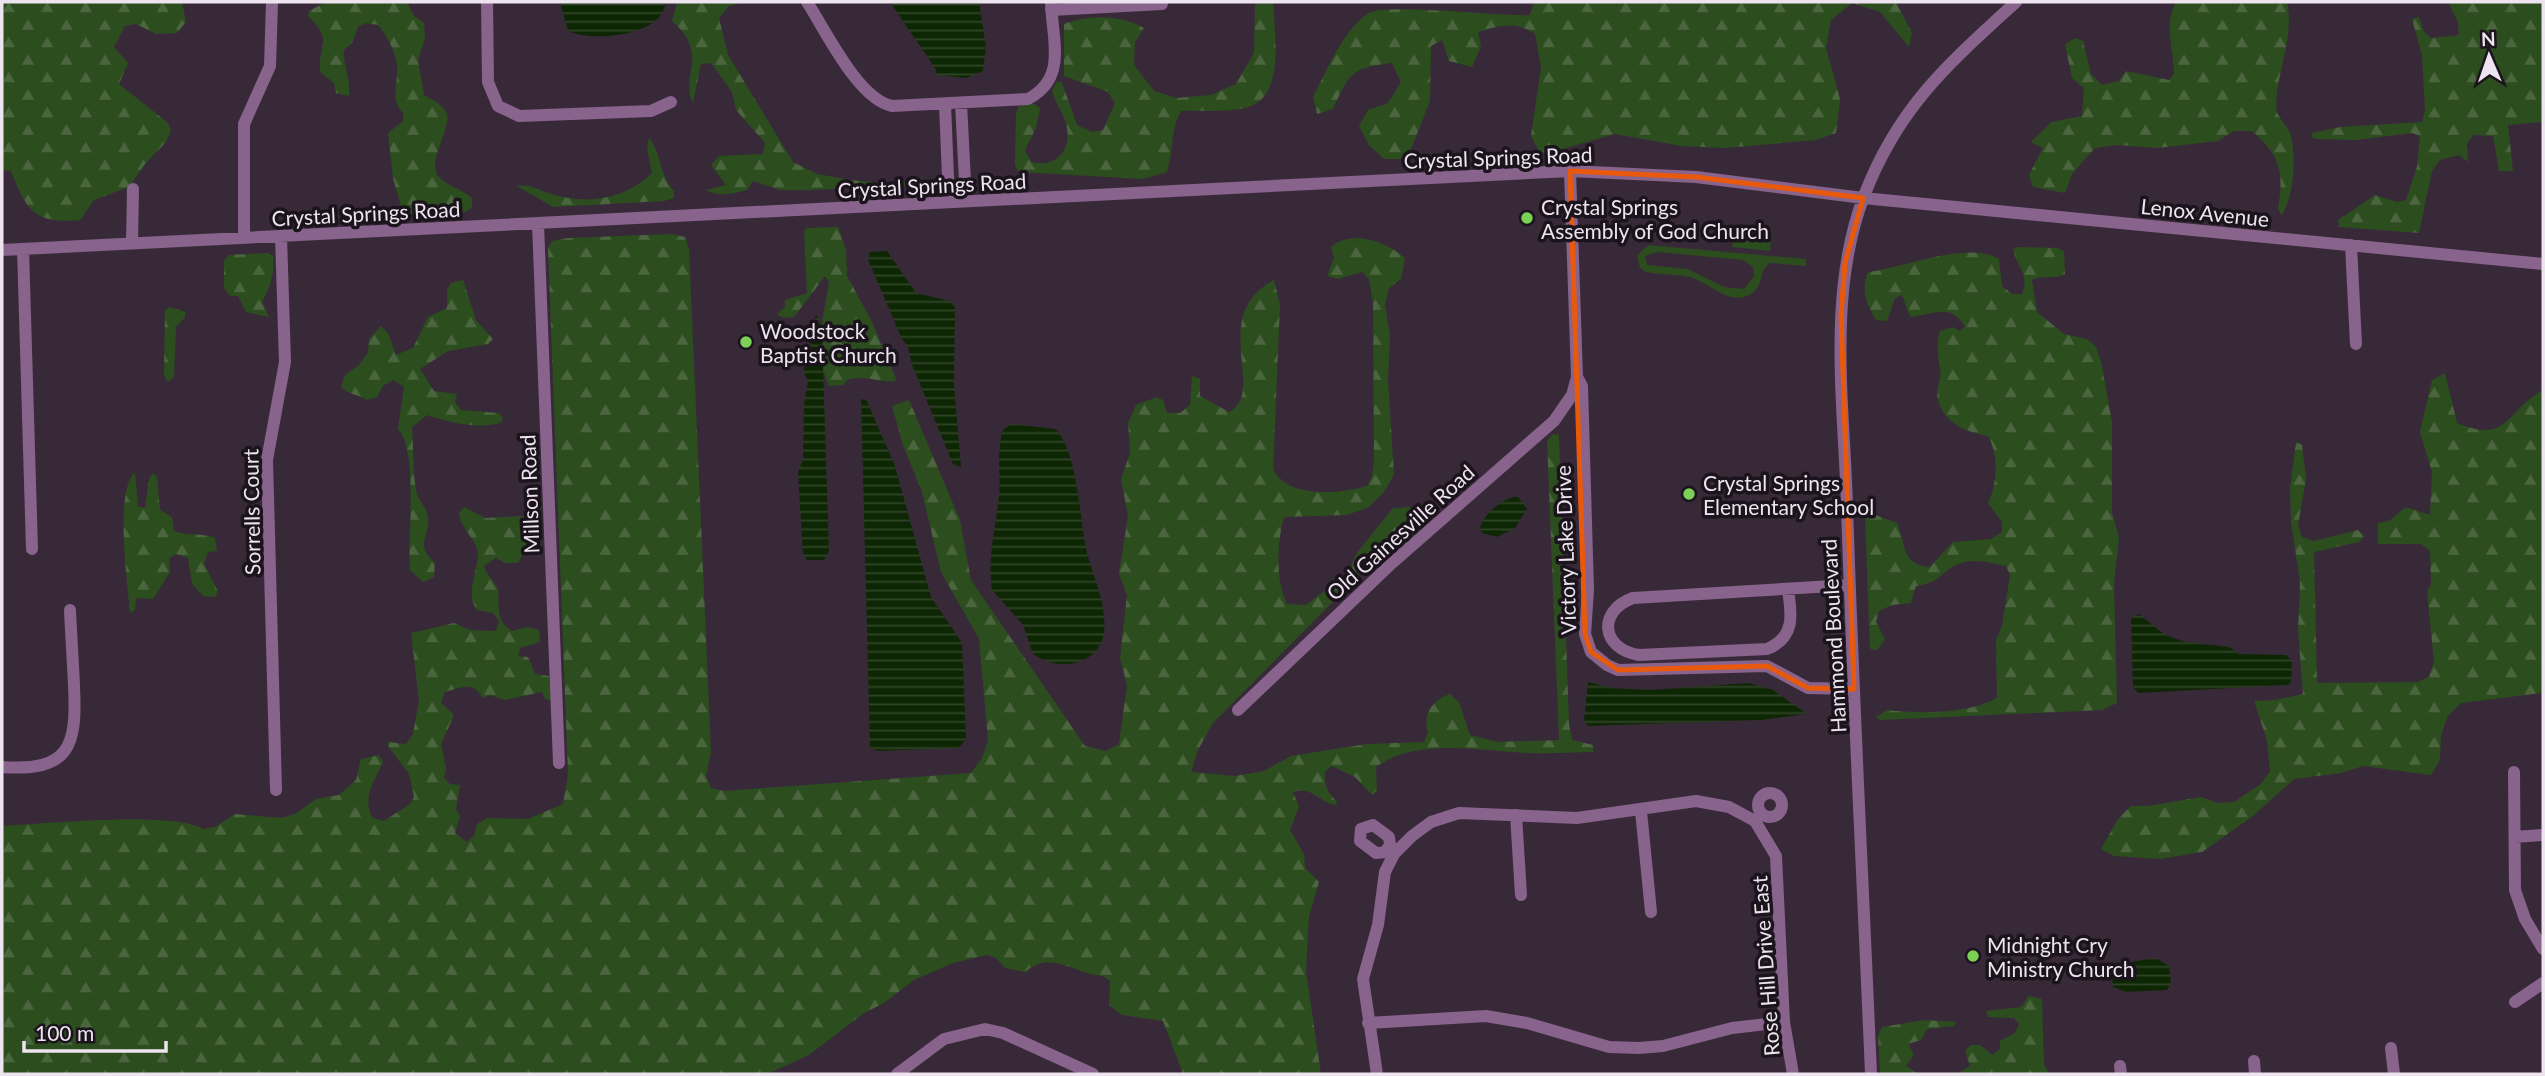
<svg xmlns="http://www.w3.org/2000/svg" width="2545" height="1076" viewBox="0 0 2545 1076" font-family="Lato,sans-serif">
<defs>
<pattern id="forest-firs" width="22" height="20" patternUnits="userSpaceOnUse" patternTransform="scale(1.75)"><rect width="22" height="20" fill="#2c4d1e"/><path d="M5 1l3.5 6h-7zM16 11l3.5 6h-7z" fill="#4b663f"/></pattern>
<pattern id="water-rules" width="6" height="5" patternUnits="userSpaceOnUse" patternTransform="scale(1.75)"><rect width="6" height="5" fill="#0d2603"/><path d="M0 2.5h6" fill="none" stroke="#314528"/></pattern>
</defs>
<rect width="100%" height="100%" fill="#382939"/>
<path fill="url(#forest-firs)" d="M2,2H182L186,22L177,33L156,34L136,24L125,26L114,47L128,63L119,84L168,123L171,130L166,142L145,164L129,187L94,200L80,220C35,224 26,211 11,171L2,170Z
M326,2H407L414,16L424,23L425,38L418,60L424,95C431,99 442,104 446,112C454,126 425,162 439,177C447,186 462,189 472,198V208L465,212L409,214L402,210L393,178L388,133L403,121V113C389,97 399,83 397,65C395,50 387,36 378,25L366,23L358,27L352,43L344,50C343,66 351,80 349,96L336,93L334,83L320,72C318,43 334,41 308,16L309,11Z
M677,2H744L729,6L719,18L728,55L793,162L817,174L851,180L884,183L931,180L933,185L805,190H780L753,181L747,190C734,194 718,197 706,190L726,185L711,165L719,156L763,154L765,143L736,110L732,92L711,63L701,64L693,103C679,76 711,55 672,21Z
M1255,2H1273C1274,31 1286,96 1248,107C1229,113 1201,110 1181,111C1170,129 1174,151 1167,172L1143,179L1019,172L1015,165L1016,114L1019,106L1034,104L1040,108L1036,128L1025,150L1031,162C1055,168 1071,152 1067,128C1065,115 1056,104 1052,91L1057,81L1062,83L1077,125L1092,132L1103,130L1115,103L1108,92L1064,76V24C1090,14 1121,15 1144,28L1135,42L1134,65L1154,91L1176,98L1211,95L1236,84L1254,53Z
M1534,2H1896L1912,33L1909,47L1880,12L1852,3L1831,20L1826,48L1840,99L1836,133L1816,140L1725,148L1682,146L1615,134L1541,155L1531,136L1541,67L1535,34C1515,21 1500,25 1478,32L1481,46L1472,67L1449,61L1442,40L1431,46L1430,101L1407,159H1384L1369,145L1359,126L1368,110L1388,103L1401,82L1392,63C1350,68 1350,73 1333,109L1317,114L1313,97C1328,69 1342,31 1369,13C1385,3 1501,17 1530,15Z
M2176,2H2287C2295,38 2276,71 2276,108C2277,118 2288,125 2291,136C2296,159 2294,194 2282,215L2278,209C2284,172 2281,156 2252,131H2234L2218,141L2157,148L2117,145L2095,148L2072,174L2065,193L2033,187L2029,175L2043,148L2031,142L2051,122L2082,116L2084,88L2072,78L2065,44L2075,38L2083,41L2091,74L2102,85L2119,81L2126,71L2169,80L2174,74C2174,48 2163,26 2176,2Z
M2448,2H2543V122L2508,125L2513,171H2499L2493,136L2473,135L2467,144L2468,162L2459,155L2440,160L2432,171L2419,233L2339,227L2338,220L2375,195L2397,202L2406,200L2417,167L2420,136L2412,133L2356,140L2316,139L2312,137V133L2340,127L2422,122L2425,110L2422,55L2412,19L2419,17L2424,32L2431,38L2459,35L2458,22Z
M649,138C662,154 659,176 674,191V198L664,201L553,207L517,186C531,184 535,189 548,193C586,205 623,201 652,173L647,149Z
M838,227L846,250L847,276L871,320L897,381C878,383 865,374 847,380L844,385L829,386L823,370L821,329L829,282L825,276L794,317L783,318L777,314L785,307V300L807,293L804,231L807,228Z
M672,234L685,237L689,249L711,753L706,776L711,788L724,791L971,773L982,758L988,740L979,639L941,572L922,492L903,445L892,406L909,400L960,520L971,580L1085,746L1106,751L1119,744L1127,685L1120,658L1127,595L1119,574L1128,516L1121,479L1130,453L1128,423L1136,405L1157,397L1163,400L1167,413H1180L1190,405L1192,376L1200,379V396L1229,412C1268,392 1207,316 1274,280L1280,305L1273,469C1288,499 1340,494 1367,486L1372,476L1374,461L1373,303L1369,279L1362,272L1338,279L1327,276L1334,258L1331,247C1353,229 1386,242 1405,258L1401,279L1389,288L1385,305L1390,335L1388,379L1394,475L1384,492L1369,507L1347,515L1284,517C1277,543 1275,579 1287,604L1306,605L1348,573L1356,554L1393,508L1411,507L1412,517L1391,543L1213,723L1198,750L1191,772L1235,776L1264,771L1291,756L1367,744L1424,742L1428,732C1422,714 1433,700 1450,694L1459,702L1470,735L1498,742L1559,740L1547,441L1553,434L1559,435L1569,724L1572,740L1593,745V752C1572,752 1550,754 1528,753C1481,751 1416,737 1376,767L1377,790L1372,795L1355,777L1332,766L1325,771C1324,785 1327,792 1337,802L1336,805C1321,803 1311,785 1293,792L1299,807L1290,830L1304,854L1305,868L1319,882L1309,916L1306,971L1321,1074H1183L1163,1021L1122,1015L1109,1005L1110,981L1103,976C1072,974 1053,949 1025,972L1005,968L996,958L987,955L953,963L914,980L884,1003L864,1013L809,1055L767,1074H2V826C42,824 174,811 203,829L215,827L235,814L281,818L295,814L316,799L339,795L356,780L361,759L379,755L383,762C375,780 361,799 373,818L384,821L410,804L414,797L409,774L388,746V742L406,744L413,734L419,700L411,633L454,623L470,630L496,631L499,621L493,613L477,610C466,595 476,574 478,557C480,541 460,530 459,513L464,507L485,518L523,516L529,521V542L518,563H505L496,558L484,566C487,577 496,582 498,590C500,605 494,620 512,631L527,627L539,630L540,642L520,648L518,656L528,657L535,674L549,676L553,701L545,699L542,692L505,700L490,695L483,698C473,681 462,687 445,692L441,703L454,715L441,744L446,768L444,778L450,784L460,785L456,810L460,816L455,833L467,842L474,836L477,824L487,818L528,819L563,804L568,774L548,248L552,241L568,238Z
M2018,247L2057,248L2064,251L2065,274C2054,280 2044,274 2032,280L2037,312L2064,334L2087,339L2096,347L2101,361L2112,422V513L2119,537L2114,584L2117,703L2102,710L1880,720L1876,717L1887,710C1920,714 1968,714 1997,698L1996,640L2002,626L2010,575L2006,566C1991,563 1971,557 1956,565C1938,574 1942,582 1916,586L1911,603L1892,605L1879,611L1876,622L1885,639L1877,650L1870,649L1865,518L1873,514L1897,523C1906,544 1901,565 1930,567L1953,542L1991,539L2002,532V522L1988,503C1997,486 1999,454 1988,436C1966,432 1945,424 1938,400C1935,391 1942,378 1940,368C1938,353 1936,345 1940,331L1953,327L1959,331L1965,327C1951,302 1933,315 1910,317L1902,295L1895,298L1887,321L1876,320C1866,303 1861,292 1868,272C1903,268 1969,240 1999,259L2002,286L2012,294H2022C2030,275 2017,267 2013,249Z
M268,253L273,256C275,274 270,287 262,302L269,317L246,312L238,296H230L224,288V261L229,255Z
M463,280L476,320L493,339L488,344L448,351L420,369L434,391L457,394L455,402L461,410L499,413L503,418L501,423C476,429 451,423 427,415L412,427C414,449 412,472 417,494C419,501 425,506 427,513C433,536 412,542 435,563L434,577L423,582L410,570C407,538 419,451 398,429L404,387L393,380L383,386L377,397L367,400C358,394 348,395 341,387L345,375L359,365L368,352L369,339L381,326L388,333L396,355L413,348L428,317L447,308V290L451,283Z
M170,307L185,312V317L176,327L174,377L168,382L164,375L165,310Z
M2445,373L2457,423C2508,445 2507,410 2543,390V693L2461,703L2447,717L2441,736L2440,760L2431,775L2363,766L2341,773L2294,779L2253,816L2202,852L2160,859L2114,856L2101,849L2118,819L2131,806H2148L2201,797L2217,803L2234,802L2261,784L2270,771L2267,740L2254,701L2275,700L2303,694L2298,630L2300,582L2291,522L2290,488L2296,442L2302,445L2306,479L2298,525L2302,537L2314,541L2358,530L2364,536L2359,542L2314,552L2317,683L2417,682L2429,677L2434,661L2427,592L2431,584L2430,551L2421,544H2378V523L2389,521L2406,507L2430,515L2432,472L2420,432L2432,380Z
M135,472L138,506L145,508L149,479L153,473L157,477L160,510L172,517L174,531C188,537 201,532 215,538L217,551L208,552L204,564L218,591L215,597L203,596L192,584L188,558L176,554L169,558L170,572L153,599L136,598L135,610L130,613C128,583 114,492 135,472Z
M2029,996L2042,999L2044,1065L2050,1074H1957L1970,1066L1965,1051L1971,1045H1980L1993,1055L2000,1049V1041L2015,1033L2019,1024L2014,1018L1988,1017L1986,1011L2021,1007Z
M1925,1020L1956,1022L1954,1026L1927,1029L1921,1040L1908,1044L1914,1055L1906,1066L1918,1074H1880L1878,1036L1882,1027Z"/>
<path fill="#2c4d1e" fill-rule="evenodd" d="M1734,226L1772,229L1770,251L1732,247Z
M1648,245L1806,259V266L1770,263C1758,271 1764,286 1751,294C1729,307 1709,282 1690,277C1676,274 1661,275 1646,272L1640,268L1637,256ZM1657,252L1743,260L1753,267L1754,276L1744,289L1724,287L1688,269L1647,265L1645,256Z"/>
<path fill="url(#water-rules)" d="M560,2H664L665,6C657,37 592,42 568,31Z
M890,2H979L986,47L983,71L966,78L937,75L935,68Z
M887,251L916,293L949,301L955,307L954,385L961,467L953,464L912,365L908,347L902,339L868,260L870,252Z
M816,314L822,335L829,551L824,560H807L803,554L798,472L803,459L804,404L808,381L803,371L811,353L810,334Z
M861,397L867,401L895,466L931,597L962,643L966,739L959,748L878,751L870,748Z
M1011,424L1056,429C1079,456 1079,519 1087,553C1096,586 1126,647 1078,662C1061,667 1047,663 1033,654L1023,625L992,590C987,560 996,526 999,496C1001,474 996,451 1003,430Z
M1518,497L1527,509L1515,528L1497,537L1482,533L1480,528C1483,515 1504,496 1518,497Z
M2139,614L2165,635L2185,642L2229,647L2239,654L2286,655L2292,661L2291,682L2288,685L2138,693L2133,687L2131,618Z
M1588,682L1612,688L1650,690L1749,683L1773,690L1807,714L1761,720L1588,726L1584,720Z
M2155,958L2169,966L2171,983L2167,990L2126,992L2113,987L2112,976L2119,964Z"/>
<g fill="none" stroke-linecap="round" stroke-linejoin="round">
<path stroke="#88638c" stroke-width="12" d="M487,2L488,82L498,106L519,116L651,111L671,102
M807,2C826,31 858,99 892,106L1028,99C1068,78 1052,40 1051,2
M1051,10L1162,4
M961,103L966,201
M945,104L949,202
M1570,171L1577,377L1582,386L1588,590L1585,634L1591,652L1607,665L1618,670L1767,666L1808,688L1854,689
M538,224L559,763
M244,238V124L270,66L272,2
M132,243L133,189
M2351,245L2356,344
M23,249L32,549
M2,250L1570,171L1696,177L1863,198L2543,264
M1788,590C1792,615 1795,638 1767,649L1639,655C1601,649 1597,611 1633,598L1849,585
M1238,710L1391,564L1554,421L1572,395L1577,377
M2,767C70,772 77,746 74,686C73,660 71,635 70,610
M2514,772L2515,890L2525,919L2543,949
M276,790L267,460L285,362L281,236
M1758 805a12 12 0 1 1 24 0a12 12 0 1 1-24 0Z
M1641,811L1651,912
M1516,815L1521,895
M1373,825L1389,837L1390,845L1385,852L1376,853L1360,841L1361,829Z
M2515,837L2543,835
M2515,1002L2543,983
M1368,1023L1486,1016L1527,1023L1609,1047L1639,1048L1663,1046L1732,1028L1784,1022
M2391,1048L2394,1074
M2254,1061L2255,1074
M2120,1066L2121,1074
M897,1074L944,1039L985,1029L1003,1033L1093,1074
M1377,1074L1363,979L1378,925L1385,872L1394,854L1412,836L1431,822L1459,813L1577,818L1696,801L1729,807L1755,821L1776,856L1784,1022L1793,1074
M1871,1074C1863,885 1853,695 1847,506C1844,404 1827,293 1864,196C1898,107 1948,64 2016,2"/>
</g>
<path fill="none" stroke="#e8590c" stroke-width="5" stroke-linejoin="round" d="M1570,171L1696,177L1863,198L1845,263L1841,315L1854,689L1808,688L1767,666L1618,670L1591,652L1585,634Z"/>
<g fill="#7bd156" stroke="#1b141c" stroke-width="2.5">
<circle cx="1527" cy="218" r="7"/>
<circle cx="746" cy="342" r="7"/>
<circle cx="1689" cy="494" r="7"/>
<circle cx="1973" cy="956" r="7"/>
</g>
<g text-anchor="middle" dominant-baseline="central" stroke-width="7" stroke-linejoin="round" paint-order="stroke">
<g font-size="21" fill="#eee4ef" stroke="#1b141c">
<text transform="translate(1498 157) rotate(-2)">Crystal Springs Road</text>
<text transform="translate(932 185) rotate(-3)">Crystal Springs Road</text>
<text transform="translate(2205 212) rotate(6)">Lenox Avenue</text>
<text transform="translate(366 213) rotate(-3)">Crystal Springs Road</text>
<text transform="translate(529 494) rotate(-92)">Millson Road</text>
<text transform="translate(251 512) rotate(-91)">Sorrells Court</text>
<text transform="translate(1400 532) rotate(-42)">Old Gainesville Road</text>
<text transform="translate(1565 550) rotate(-92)">Victory Lake Drive</text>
<text transform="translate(1833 636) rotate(-93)">Hammond Boulevard</text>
<text transform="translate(1765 966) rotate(-94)">Rose Hill Drive East</text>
</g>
<g font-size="21" fill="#eee4ef" stroke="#1b141c" text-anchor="start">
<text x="1541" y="206">Crystal Springs<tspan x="1541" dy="24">Assembly of God Church</tspan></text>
<text x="760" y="330">Woodstock<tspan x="760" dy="24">Baptist Church</tspan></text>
<text x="1703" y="482">Crystal Springs<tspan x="1703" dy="24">Elementary School</tspan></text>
<text x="1987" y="944">Midnight Cry<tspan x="1987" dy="24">Ministry Church</tspan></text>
</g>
</g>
<rect width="2545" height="1076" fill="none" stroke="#eee4ef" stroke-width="7"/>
<g transform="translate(2489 56) rotate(358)" stroke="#1b141c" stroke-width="5" paint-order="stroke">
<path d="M0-5L12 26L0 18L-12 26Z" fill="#eee4ef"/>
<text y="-10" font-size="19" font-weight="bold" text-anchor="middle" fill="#eee4ef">N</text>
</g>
<path d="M24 1041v10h142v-10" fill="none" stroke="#eee4ef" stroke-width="3.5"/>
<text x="35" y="1041" font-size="21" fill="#eee4ef" stroke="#1b141c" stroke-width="5" paint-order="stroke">100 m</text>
</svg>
